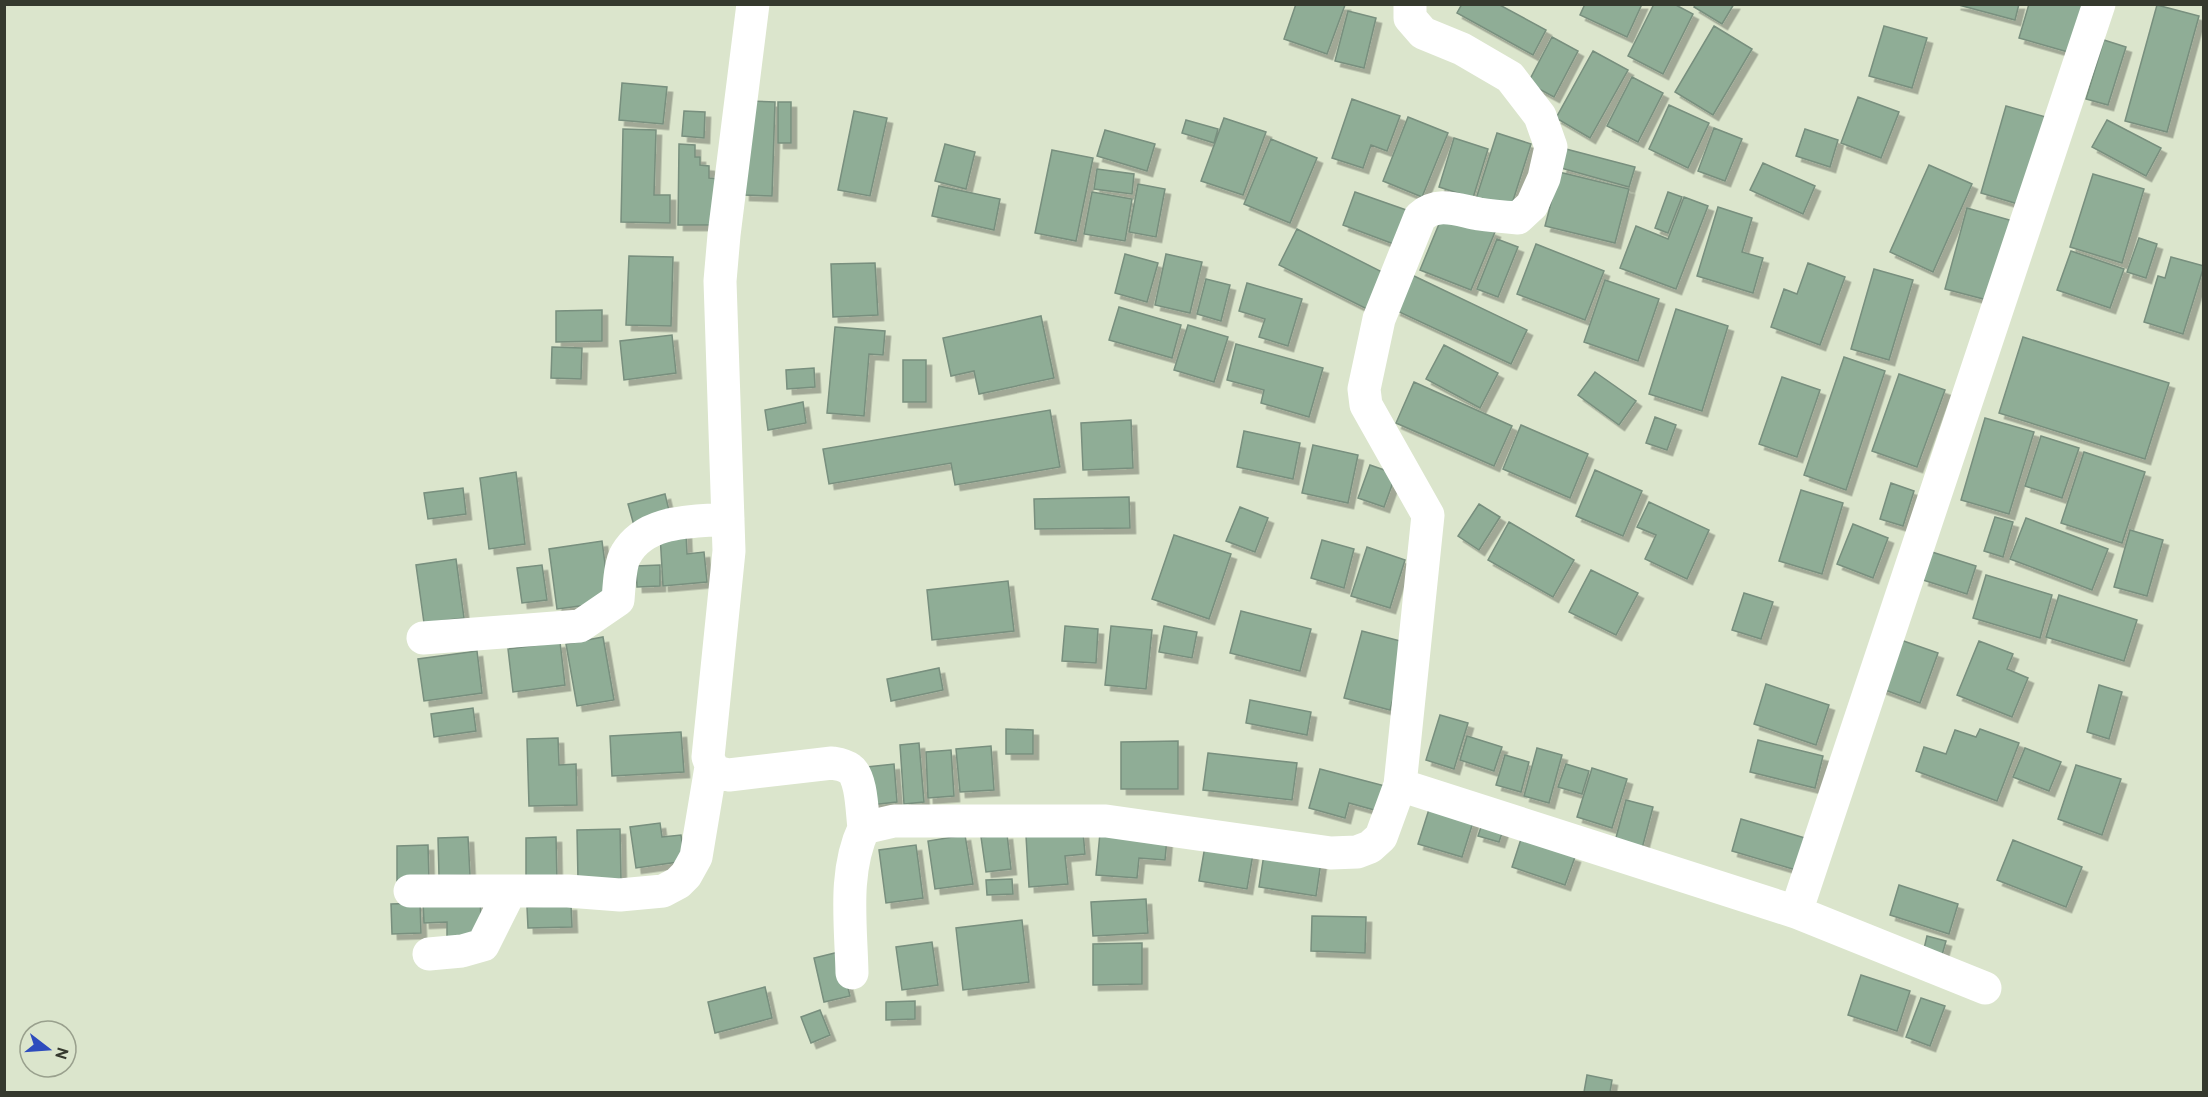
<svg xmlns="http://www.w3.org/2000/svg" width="2208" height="1097" viewBox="0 0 2208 1097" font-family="Overpass,sans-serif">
<defs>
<filter id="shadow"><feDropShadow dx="5.5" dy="5.5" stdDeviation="0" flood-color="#0004"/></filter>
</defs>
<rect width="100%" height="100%" fill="#dbe5cc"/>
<path fill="#8fad96" stroke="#788f7e" stroke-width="1.5" filter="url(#shadow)" d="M1296,4L1345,5L1327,54L1284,39Z
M1462,4H1498L1546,30L1533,55L1457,13Z
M1585,4H1642L1627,37L1580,15Z
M1654,4H1674L1693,14L1663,74L1628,56Z
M1696,4H1734L1722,24L1694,7Z
M1955,4H2019L2015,20Z
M2029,4H2089L2075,54L2019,38Z
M2157,5L2199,16L2167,132L2125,121Z
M1348,11L1376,18L1364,68L1335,61Z
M1714,26L1752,49L1713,115L1675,92Z
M1884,26L1927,38L1912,88L1869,76Z
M1552,37L1578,51L1554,97L1528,83Z
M2104,40L2126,47L2108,105L2086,99Z
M1593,51L1628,70L1590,138L1556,118Z
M1632,77L1663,93L1638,142L1607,126Z
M622,83L667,87L663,124L619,120Z
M1858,97L1899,112L1881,158L1841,143Z
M1352,99L1400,116L1387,151L1371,145L1363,168L1332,158Z
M747,101L775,102L772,196L744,195Z
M778,102H791V143H778Z
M1669,105L1709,123L1688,168L1649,149Z
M2006,106L2053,119L2028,207L1981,193Z
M684,111L705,112L704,138L682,136Z
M854,111L887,118L870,196L838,190Z
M1408,117L1448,133L1422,197L1383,181Z
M1224,118L1266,132L1243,195L1201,181Z
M1186,120L1218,129L1214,143L1182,133Z
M2107,120L2161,148L2146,176L2092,147Z
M1714,128L1742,139L1725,181L1698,171Z
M623,129L656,130L654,195H670V223L621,222Z
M1805,129L1838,140L1830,167L1796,156Z
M1105,130L1155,144L1147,171L1097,156Z
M1497,133L1531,144L1510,210L1476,199Z
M1454,138L1488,149L1473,198L1439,187Z
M1271,139L1317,158L1290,223L1244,204Z
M679,144L695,145V157H700V165L709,166V178L720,179L719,225H678Z
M945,144L975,152L966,189L935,181Z
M1566,149L1635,167L1629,187L1561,168Z
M1052,150L1093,158L1076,241L1035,233Z
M1763,163L1815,186L1803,214L1750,190Z
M1929,165L1972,184L1933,272L1890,252Z
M1097,169L1134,174L1132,194L1094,189Z
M1559,172L1629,189L1615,243L1545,226Z
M2093,174L2144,189L2122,263L2070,247Z
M1138,184L1165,189L1156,237L1129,232Z
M939,186L1000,199L994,230L932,216Z
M1092,192L1132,199L1125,241L1084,234Z
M1355,192L1412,212L1399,246L1343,225Z
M1668,192L1682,197L1668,233L1655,228Z
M1684,197L1708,206L1676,289L1620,268L1636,226L1668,239Z
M1718,207L1752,218L1742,252L1763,258L1753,293L1697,276Z
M1967,208L2013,221L1991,301L1945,289Z
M1444,212L1495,232L1471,290L1420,270Z
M1297,229L1392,277L1375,313L1279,265Z
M2139,238L2157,244L2146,278L2127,272Z
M1497,239L1518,247L1498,297L1477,289Z
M1536,244L1604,271L1585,320L1517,294Z
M2071,251L2124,269L2110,308L2057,290Z
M1125,254L1158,263L1147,302L1115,293Z
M1166,254L1202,262L1190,313L1155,305Z
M629,256L673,257L671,326L626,325Z
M2171,257L2204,266L2183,334L2144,322L2158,276L2165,278Z
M875,263L878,315L833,317L831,264Z
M1808,263L1845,277L1820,345L1771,327L1784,289L1797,294Z
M1874,269L1913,280L1889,360L1851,349Z
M1412,275L1527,330L1511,364L1395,310Z
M1206,279L1230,285L1221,321L1197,314Z
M1605,280L1659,299L1638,361L1584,342Z
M1247,283L1302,299L1288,346L1259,337L1265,319L1239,311Z
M1119,307L1181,325L1172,358L1109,340Z
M1676,309L1728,326L1702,411L1649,394Z
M602,310V341L556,342V311Z
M1041,316L1054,378L979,394L974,371L951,376L943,338Z
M1188,325L1228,337L1214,382L1174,370Z
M835,327L885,331L883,355L869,354L864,416L827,413Z
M672,335L676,373L624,380L620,341Z
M2023,337L2169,383L2145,459L1999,413Z
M1236,344L1323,368L1309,417L1261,403L1264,390L1227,380Z
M1444,345L1498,373L1480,408L1426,379Z
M552,347L582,348L581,379L551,378Z
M1844,357L1885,371L1846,490L1804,475Z
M903,360H926V402H903Z
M814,368L815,387L787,389L786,370Z
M1595,372L1636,401L1619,425L1578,395Z
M1899,374L1945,390L1917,467L1872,451Z
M1782,377L1820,390L1797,457L1759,444Z
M1414,382L1512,426L1494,466L1396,423Z
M803,402L806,423L768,430L765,410Z
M1050,410L1060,467L955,485L951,463L829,484L823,449Z
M1655,417L1676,425L1667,450L1646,443Z
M1985,418L2034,432L2009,514L1961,500Z
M1131,420L1133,468L1083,470L1081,423Z
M1521,425L1588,454L1570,498L1503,469Z
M1244,431L1300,443L1293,479L1237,467Z
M2041,436L2079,448L2062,498L2025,486Z
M1313,445L1358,455L1348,503L1302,493Z
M2084,452L2145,472L2122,543L2061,523Z
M1370,465L1396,474L1384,507L1358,498Z
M1595,470L1642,491L1623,536L1576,516Z
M516,472L525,544L489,549L480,478Z
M1891,483L1914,491L1903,526L1880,519Z
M463,488L466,514L428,519L424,493Z
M1801,490L1843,503L1822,574L1779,561Z
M665,494L671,519L635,529L628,504Z
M1129,497L1130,528L1035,529L1034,499Z
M1649,502L1709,530L1687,579L1645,559L1656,535L1637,527Z
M1479,504L1500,517L1479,550L1458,536Z
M1240,507L1268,518L1255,552L1226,541Z
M1995,517L2013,522L2003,557L1984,551Z
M2026,518L2108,549L2092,590L2010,559Z
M1509,522L1574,560L1553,597L1488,560Z
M1853,524L1888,538L1873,578L1837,564Z
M2130,530L2163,540L2147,596L2114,587Z
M686,533L687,554L704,552L707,582L663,586L660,534Z
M1174,535L1231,554L1209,619L1152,599Z
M1322,540L1354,549L1344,588L1311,578Z
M602,541L610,602L557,609L549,549Z
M1367,547L1405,560L1390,608L1351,596Z
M1932,552L1976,566L1967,594L1923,580Z
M456,559L464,618L424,623L416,565Z
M542,565L547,600L522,603L517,568Z
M660,565V586L637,587L636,566Z
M1591,570L1638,593L1616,635L1569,612Z
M1986,575L2052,595L2040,638L1973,618Z
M1008,581L1014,631L932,640L927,590Z
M1744,593L1773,602L1761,639L1732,630Z
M2059,595L2137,620L2124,661L2046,637Z
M1241,611L1311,629L1300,671L1230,653Z
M1065,626L1098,629L1096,663L1062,661Z
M1111,626L1152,630L1146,689L1105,685Z
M1164,626L1197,632L1192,658L1159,652Z
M1362,631L1408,643L1390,710L1344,698Z
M603,637L614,700L577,706L566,644Z
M1895,638L1938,653L1920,703L1877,687Z
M1979,641L2013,654L2007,669L2028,678L2012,717L1957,695Z
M560,642L565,685L513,692L508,649Z
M477,651L482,693L424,701L418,659Z
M939,668L943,690L891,701L887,679Z
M1766,684L1829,705L1816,745L1754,724Z
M2099,685L2122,692L2109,739L2087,732Z
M1250,700L1311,712L1307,735L1246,723Z
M473,708L476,731L434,737L431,714Z
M1440,715L1468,723L1454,769L1426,760Z
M1006,729L1033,730V754H1006Z
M1980,729L2019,743L1997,801L1916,771L1924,747L1946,754L1955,730L1976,737Z
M681,732L684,772L612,776L610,736Z
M1467,736L1502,747L1494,771L1460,760Z
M558,738L559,765L576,764L577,805L529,806L527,739Z
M1758,740L1823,756L1815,788L1750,772Z
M1178,741V789H1121V742Z
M919,743L924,802L904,804L900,745Z
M991,746L994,790L960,792L956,749Z
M1537,748L1562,755L1549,803L1524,796Z
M2025,748L2061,762L2049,791L2013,777Z
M951,750L954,796L928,798L926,752Z
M1208,753L1297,763L1292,800L1203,790Z
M1505,755L1529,762L1521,792L1496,785Z
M894,764L897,802L870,805L867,767Z
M1566,764L1589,771L1582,794L1558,787Z
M2076,765L2121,779L2102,835L2058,819Z
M1592,768L1627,779L1612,828L1577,817Z
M1320,769L1385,786L1378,811L1349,803L1345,818L1309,808Z
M1626,800L1653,807L1640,856L1613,849Z
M1431,803L1475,816L1462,857L1418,844Z
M1741,819L1805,838L1796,870L1732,851Z
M660,823L662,837L681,835L685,861L636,868L630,827Z
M1482,824L1503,830L1499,842L1478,836Z
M620,829L621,879L578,880L577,830Z
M1083,832L1085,854L1065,856L1068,884L1029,887L1026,836Z
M1100,833L1167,838L1165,860L1139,858L1137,878L1096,875Z
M1007,834L1011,869L986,872L981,837Z
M965,835L973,884L935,889L928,841Z
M468,837L470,875L439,876L438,838Z
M556,837L557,881L526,882V838Z
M1521,839L1575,857L1565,885L1512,867Z
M2013,840L2082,867L2066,907L1997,880Z
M428,845L429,880L397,881V846Z
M916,845L923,898L886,903L879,850Z
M1205,846L1253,854L1247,889L1199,881Z
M1264,854L1321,862L1316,896L1259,887Z
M1012,879L1013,894L987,895L986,880Z
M1899,885L1958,904L1949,934L1890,915Z
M480,899L482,938L447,940V922L424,923L423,901Z
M1146,899L1148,933L1093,936L1091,902Z
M420,903L421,933L392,934L391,904Z
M571,905L572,927L528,928L527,907Z
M1312,916L1366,917L1365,953L1311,951Z
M1022,920L1029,982L963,990L956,928Z
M1927,936L1946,941L1940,962L1922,957Z
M932,942L938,985L902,990L896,947Z
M1142,943V984L1093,985V944Z
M839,952L850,996L824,1002L814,958Z
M1861,975L1910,991L1897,1031L1848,1015Z
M765,987L772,1018L715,1033L708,1002Z
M1921,998L1945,1006L1930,1046L1906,1037Z
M915,1001V1019L886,1020V1002Z
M820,1010L830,1035L811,1043L801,1017Z
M1587,1075L1612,1080L1610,1092H1584Z"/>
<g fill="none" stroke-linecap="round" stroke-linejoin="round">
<path stroke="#fff" stroke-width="33" d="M753,4L724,235L720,281L729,551L708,757C712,770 716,773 729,775L832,763C838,764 845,765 850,769C862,777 862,814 864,828
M423,638L580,626L618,600C619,588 620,563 626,554C646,519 693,522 728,519
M1400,785L1796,912L1985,988
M410,891H568L620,895L663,891L678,883L686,875L696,857L711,767
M1796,912L2099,4
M429,954L462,951L483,945L510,891
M852,973C851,925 843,872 864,828L894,821H1106L1331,853L1357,852L1370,847L1381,837L1400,785L1428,515L1366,405L1364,389L1379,319L1420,217C1438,201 1457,210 1479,214C1492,216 1505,217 1518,218L1532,205L1544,178L1551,147L1540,116L1510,77L1462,49L1423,33L1410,18V4"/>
</g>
<rect width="2208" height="1097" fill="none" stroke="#35392e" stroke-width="12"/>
<g transform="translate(48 1049) rotate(107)"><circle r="28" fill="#dbe5cc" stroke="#99a08d" stroke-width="1.5"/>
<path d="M0-4.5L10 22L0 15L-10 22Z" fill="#2e4cbd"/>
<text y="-9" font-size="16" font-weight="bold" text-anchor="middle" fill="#35392e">N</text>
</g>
</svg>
